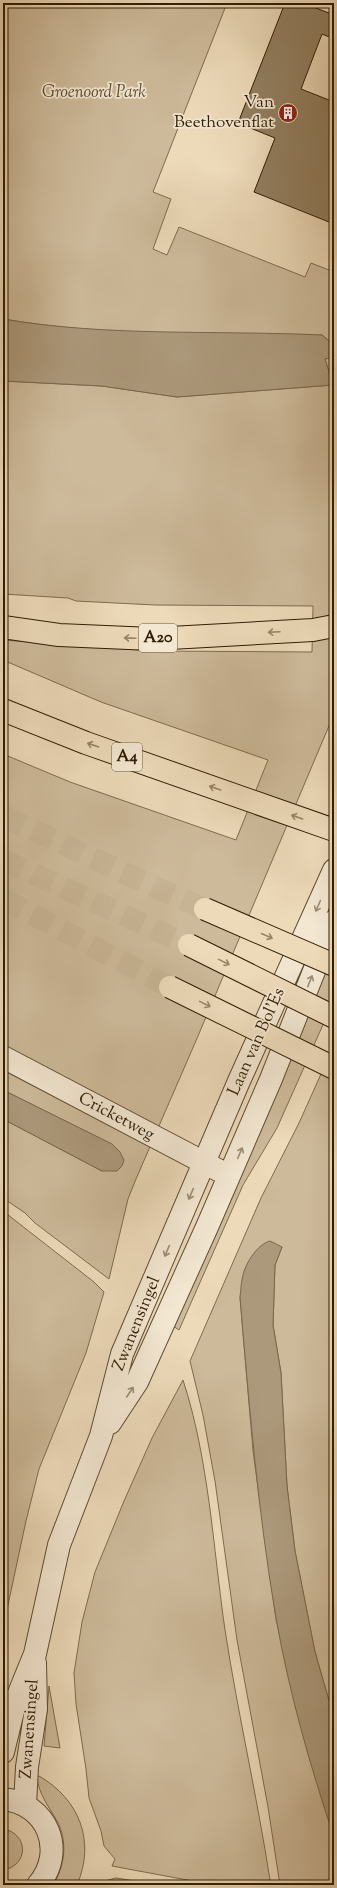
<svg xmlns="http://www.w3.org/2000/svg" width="337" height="1888" viewBox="0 0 337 1888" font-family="'Sorts Mill Goudy',serif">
<rect width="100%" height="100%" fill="#eddab9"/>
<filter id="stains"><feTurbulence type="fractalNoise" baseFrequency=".005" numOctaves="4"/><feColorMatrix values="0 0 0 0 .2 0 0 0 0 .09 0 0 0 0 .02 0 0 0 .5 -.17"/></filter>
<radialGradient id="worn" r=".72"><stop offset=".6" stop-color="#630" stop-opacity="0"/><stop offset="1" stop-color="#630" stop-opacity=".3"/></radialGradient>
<path fill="#cdba9a" stroke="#7e6b4e" d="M3,3H227L153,192L171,199L153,249L167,255L179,227L305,277L311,263L334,272V345L322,335C216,333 108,337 3,319Z
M334,357V714L198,1036L136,1179L128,1199L109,1279L35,1223L25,1213L3,1198V1119L102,1171L111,1144L3,1090V754L70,782L236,840L268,760L101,702L3,660V640L153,651L312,652L313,606L155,605L76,601L68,598L3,594V381L102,386L177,397L333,385L325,359Z
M334,940V1000L277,1128L243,1185L179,1330L173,1326Z
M334,1045V1718L315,1652L295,1551L287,1486L281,1373L273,1325L275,1265L282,1247L240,1297L253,1451L276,1619L307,1749L334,1837V1885H280L268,1807L237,1640L215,1481L203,1415L190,1361L261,1198L299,1123Z
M3,1211L94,1282L104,1292L86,1353L39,1469L26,1521L3,1628Z
M183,1380C209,1460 213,1547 225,1630C238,1714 257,1796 270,1880L268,1885H214L112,1866L115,1859L104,1846L101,1831L89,1798L86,1769L76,1704L74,1673L82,1622L95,1572L124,1501L152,1438Z
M49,1686L60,1748L44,1746Z
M39,1776C79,1799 96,1841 77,1885H53C65,1866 68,1841 57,1821C48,1805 39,1795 37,1777Z
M3,1829C29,1833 29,1866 3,1870Z
M116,1878L160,1885H109L108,1880Z"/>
<path fill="#ac997b" stroke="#7a674b" d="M3,319C108,337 216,330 322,335L334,345V357L325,359L333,385L177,397L102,386L3,381Z
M3,1090L112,1144L120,1152L124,1160L122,1166L117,1171H102L3,1119Z
M270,1241L282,1247L275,1265L273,1325L281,1373L287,1486L295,1551L315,1652L334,1718V1837C310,1766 289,1692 276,1618C258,1512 249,1405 240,1297C241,1290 241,1282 243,1275C246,1262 258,1244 270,1241Z"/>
<path fill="#927f61" stroke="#2f1c02" d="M285,3H303L334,15V39L322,34L301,89L334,102V224L254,192L275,138L238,123Z"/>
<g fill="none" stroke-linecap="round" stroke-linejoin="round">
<path stroke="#c7b494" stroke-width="22" stroke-dasharray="22 11" stroke-linecap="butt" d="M3,816L133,877L205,909
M3,860L189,945
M3,899L170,987"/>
<defs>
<path id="minor" d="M3,1057L218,1170
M110,1423L137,1382L207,1227L271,1079L334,921
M3,1752L15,1703L35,1654L59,1545L101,1436L122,1354L239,1081L334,870
M3,1799C47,1803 67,1851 38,1885
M25,1805L27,1767L36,1709L35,1663"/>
<path id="highway" d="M3,627L59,635L152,639L313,630L334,626
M3,710L86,743L334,830"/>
</defs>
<use href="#minor" stroke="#5e4c30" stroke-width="24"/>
<use href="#highway" stroke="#2f1c02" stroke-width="24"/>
<use href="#minor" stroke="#f3e7d2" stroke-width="22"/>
<use href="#highway" stroke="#eddab9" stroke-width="22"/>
<defs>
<path id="highway-bridge" d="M205,909L334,965
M189,945L334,1017
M170,987L334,1068"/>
</defs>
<use href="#highway-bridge" stroke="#2f1c02" stroke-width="24" stroke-linecap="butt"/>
<use href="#highway-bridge" stroke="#eddab9" stroke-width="22"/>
</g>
<defs><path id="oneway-shaft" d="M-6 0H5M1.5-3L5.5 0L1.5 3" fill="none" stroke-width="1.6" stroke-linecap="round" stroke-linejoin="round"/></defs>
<g stroke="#988467">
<use href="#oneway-shaft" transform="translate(274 632) rotate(177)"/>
<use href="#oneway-shaft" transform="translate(130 638) rotate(-178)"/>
<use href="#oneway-shaft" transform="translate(93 745) rotate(-161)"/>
<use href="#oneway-shaft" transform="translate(215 788) rotate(-161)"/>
<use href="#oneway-shaft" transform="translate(297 817) rotate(-161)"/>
<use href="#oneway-shaft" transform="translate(267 936) rotate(24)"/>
<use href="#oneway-shaft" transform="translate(224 962) rotate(26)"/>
<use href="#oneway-shaft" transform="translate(205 1004) rotate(26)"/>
</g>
<g stroke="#9b8c74">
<use href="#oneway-shaft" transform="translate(318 906) rotate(114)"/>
<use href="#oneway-shaft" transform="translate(310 981) rotate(-68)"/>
<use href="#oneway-shaft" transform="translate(240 1153) rotate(-67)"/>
<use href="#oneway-shaft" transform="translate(191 1194) rotate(113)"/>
<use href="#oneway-shaft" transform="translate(167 1251) rotate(113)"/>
<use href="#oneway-shaft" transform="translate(130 1392) rotate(-56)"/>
</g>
<defs>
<symbol id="building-disc" viewBox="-11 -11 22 22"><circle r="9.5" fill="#8f2418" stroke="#f3e7d2"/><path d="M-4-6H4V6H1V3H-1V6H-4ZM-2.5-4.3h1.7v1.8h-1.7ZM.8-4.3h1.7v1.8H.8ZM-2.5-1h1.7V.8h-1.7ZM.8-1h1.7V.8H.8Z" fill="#fff"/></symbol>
</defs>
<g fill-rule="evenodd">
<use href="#building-disc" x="277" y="102" width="22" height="22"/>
</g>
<g text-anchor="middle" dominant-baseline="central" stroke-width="3.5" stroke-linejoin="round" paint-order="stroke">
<g fill="#f3e7d2" stroke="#6a5940" stroke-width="1">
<rect x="139" y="624" width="38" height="28" rx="3"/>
<rect x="112" y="743" width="30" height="28" rx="3"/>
</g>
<g font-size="16" font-weight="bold" fill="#2f1c02">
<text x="158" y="638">A20</text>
<text x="127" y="757">A4</text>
</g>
<g font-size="17" font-style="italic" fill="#5e4b30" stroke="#f3e7d2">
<text x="94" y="93">Groenoord Park</text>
</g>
<g font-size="17" fill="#2f1c02" stroke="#f3e7d2" text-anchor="end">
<text x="274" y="103">Van<tspan x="274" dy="20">Beethovenflat</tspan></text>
</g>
<g font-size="17" fill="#2f1c02" stroke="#f3e7d2">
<text transform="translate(257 1042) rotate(-66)">Laan van Bol'Es</text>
<text transform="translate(116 1117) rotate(28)">Cricketweg</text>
<text transform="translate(137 1324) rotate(-68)">Zwanensingel</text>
<text transform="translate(30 1729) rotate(-86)">Zwanensingel</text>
</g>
</g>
<rect width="337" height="1888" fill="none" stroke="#eddab9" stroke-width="16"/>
<rect x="4" y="4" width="329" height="1880" fill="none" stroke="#2f1c02" stroke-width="2"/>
<rect x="8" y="8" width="321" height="1872" fill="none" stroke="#2f1c02"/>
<rect width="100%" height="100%" filter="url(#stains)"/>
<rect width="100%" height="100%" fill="url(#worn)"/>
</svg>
